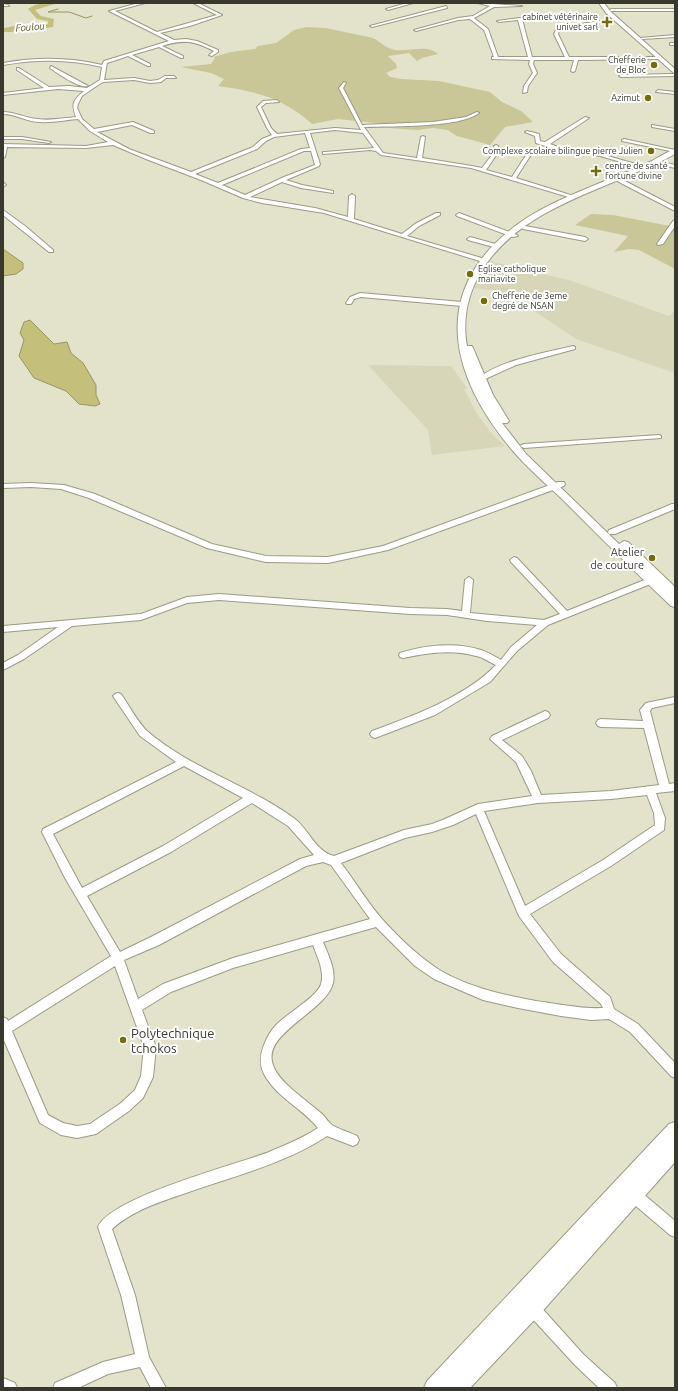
<svg xmlns="http://www.w3.org/2000/svg" width="678" height="1391" viewBox="0 0 678 1391" font-family="Ubuntu,sans-serif">
<rect width="100%" height="100%" fill="#e3e2cb"/>
<path fill="#d7d6b8" d="M489,261L572,281L669,316L675,311V373L576,339L531,309L533,302L498,291L474,288Z
M368,365L451,366L467,388L464,389L477,414L492,434L505,446L432,455L428,430Z"/>
<path fill="#c9c798" d="M306,27L326,28L373,38C381,42 385,48 395,50C408,52 427,44 438,54L422,58L417,61L409,53L388,56L396,64L397,68L386,73L390,77L401,79L439,81L490,92L502,102L521,111L533,122L505,127L490,145L457,136L448,130L433,128L417,130L389,128L384,124L338,119L312,124C284,98 255,91 218,86L224,79L211,73L181,67L211,64L215,58L213,57L231,52L255,49L258,46L276,43L294,30Z
M591,214L613,215L675,227V269L639,250L629,249L614,252L628,236L575,225Z"/>
<path fill="#c4bf7a" stroke="#9a9664" d="M3,249L23,263V269L16,274L3,276Z
M30,320L54,344L67,342L71,353L83,363L96,385V395L100,404L95,406L79,404L66,391L34,378L19,356L24,340L20,333L24,322Z"/>
<g fill="none" stroke-linecap="round" stroke-linejoin="round">
<path stroke="#9a9664" stroke-width="1" d="M58,9L48,12H69L86,18L92,16"/>
<path fill="#c4bf7a" fill-rule="evenodd" d="M43,3H58L35,10L41,16L54,19L53,27L33,30L18,29L12,32H3V28C9,28 13,25 19,25C29,25 38,25 48,24V21L37,19L28,9L35,5Z"/>
<defs>
<path id="minor" d="M139,3H145L115,11L157,32L217,15L193,3H198L222,15L190,26L160,33L174,40L186,39L197,41L218,50V52L212,56L209,55L214,51C194,41 184,39 162,46L183,56V58H181L159,47L132,55L150,64V66H148L128,56L107,63L104,80L134,78L150,81L158,80L165,76H174L176,78H166L161,82L150,83L134,80L103,82L95,87L82,96L78,104L77,108L82,119L94,129L133,122L154,131V133H150L132,125L97,132L129,149L191,172L253,147L262,139L272,135L267,128L257,107L263,101L277,100L279,102L266,103L261,107L271,128L277,134L335,128L361,130L339,88L344,82L346,83L343,88L362,125L433,122L466,117L477,112L479,113C460,128 390,126 364,127L383,153L417,158L421,137L423,136L425,137L422,158L472,166L482,168L495,151L494,146L496,145L498,146L499,151L486,170L512,177L530,149H532L534,150L516,178L577,197L572,198L471,168L381,155L376,151L370,150L323,154V152H325L374,148L363,133L335,130L310,133L320,164L319,166L286,180L302,185L333,191V193L301,188L282,182L250,197L315,208L348,217L349,196L352,194L355,196L354,219L402,234L415,224L436,213H440V215L419,226L407,236L485,259L486,260L483,262L324,213L262,203L243,198L201,180L146,159L113,145L86,148L7,147L5,157L3,158V144L86,146L108,142L90,131L78,119C65,120 52,123 40,122C27,122 16,114 3,114V112C15,112 25,118 38,119C50,121 64,118 76,117C71,104 73,100 84,91L58,89L3,95V93L44,88L17,70V68H19L49,87L69,86L87,88L100,80L102,67C69,59 37,59 3,65V63C37,57 69,57 102,65L104,61L169,41L109,11ZM305,133L310,148L301,149L218,183L195,174L257,149L266,141L274,137ZM304,151H311L315,165L284,177L245,195L222,185Z
M407,3H413L388,10L386,9Z
M478,3L522,6L494,7L474,18L488,29L498,57H528L518,20L499,22L497,21L520,18L522,19L532,57H565L554,34L557,28L612,19L613,21L559,31L558,34L569,57H660L662,58L660,59L578,60L575,71L573,72L571,71L574,60H534L533,64L537,73L528,86L527,92L523,93L524,86L533,73L529,64L530,60L492,59V57H494L484,30L470,19L458,20L416,31L414,30L458,18L473,16L490,6Z
M3,4L8,5L9,6H3Z
M446,6L447,8L372,27L370,26Z
M611,9H675V11H610Z
M675,35V37L642,39L640,38Z
M670,43H675V45H670Z
M51,66L88,86C80,89 57,73 50,68Z
M675,74V76L621,77L619,76L621,75Z
M658,90L675,92V94L656,92Z
M585,117L589,118L550,144L569,151H585L601,154L646,167V169L600,156L585,153H568L536,143L535,136L525,132L527,131L539,134L540,141L545,142Z
M652,125L675,129V131L652,127Z
M3,137H22L51,142L49,143L22,139H3Z
M624,139L675,150V152L622,141V140Z
M662,162L675,165V168L660,164V163Z
M621,179L675,207V211L619,182L618,181Z
M3,182L6,185L3,187Z
M3,210L25,226L53,250V252H49L3,215Z
M459,213L517,235L518,236L513,237L457,216L456,215Z
M675,220V226L663,244L658,245L657,244L673,221Z
M525,226L585,237L588,239L585,241L523,229L522,228Z
M470,237L499,245L500,246L497,248L468,240L467,239Z
M360,293L462,302L465,304L462,306L361,297L354,299L351,304H347L346,303L350,297Z
M573,346L575,347V349L516,365L483,380L478,379C497,361 547,352 573,346Z
M659,435L661,436V438L524,448L520,446L524,444Z
M558,482H564L565,484L564,486L388,550L328,563L266,562L207,548L89,498L61,489L31,487L3,488V484L31,483L64,485L95,494L212,544L266,556L328,557L383,546Z
M672,504H675V509L615,534H609L608,532L609,530Z
M514,557L517,558L567,611L647,579H653L654,581L653,583L548,625L517,651L490,682L435,715L375,738L372,737L370,734L372,731C413,716 465,697 496,665C489,662 483,657 476,656C451,649 427,653 403,658L400,657L399,655L400,653C425,645 455,642 481,650C487,652 494,656 501,660L511,647L537,625L487,621L447,615L410,614L219,600L187,603L141,620L72,626L24,659L3,670V663L18,655L58,627L3,632V626L141,614L187,597L219,594L410,608L447,609L462,611L465,580L469,577L473,580L470,613L544,620L560,614L511,562L510,560Z
M118,693L121,694C128,704 139,724 147,731C191,769 249,785 295,819C309,830 316,852 334,856L404,830L432,824L445,819L478,804L532,796L516,762L490,739L492,736L545,711L548,712L550,715L548,718L502,740L522,756L531,771L541,795L611,791L659,785L644,728L601,727L598,726L596,723L598,720L601,719L643,721L640,710L646,703L675,697V703L652,708L650,711L669,784L675,783V791L656,793L665,818L664,830L611,866L530,914L561,954L610,997L614,1009L638,1024L675,1063V1078L671,1076L630,1032L609,1019L591,1020L561,1016L518,1008L483,1000L434,979L415,966L376,927L323,942C328,954 336,970 333,983C326,1012 261,1033 273,1065C276,1075 286,1084 294,1091C303,1099 313,1106 322,1114C326,1118 328,1122 332,1125C340,1130 349,1132 357,1136L359,1140L357,1144L353,1146L327,1136C287,1163 231,1177 186,1193C160,1202 133,1210 112,1229L135,1295L149,1357L166,1388H151L140,1367L108,1374L78,1388H53L55,1383L103,1362L135,1354L121,1295L98,1227C111,1197 235,1165 269,1152C285,1145 303,1138 318,1128C302,1108 276,1097 264,1074C259,1064 260,1055 264,1045C267,1037 271,1030 277,1024C287,1014 318,996 321,984C325,972 317,956 313,945L233,968L171,992L142,1010L156,1047L153,1077L143,1098L129,1111L96,1134L77,1138L61,1135L40,1123L3,1038V1017L7,1019L8,1021L111,956L65,878L42,832L43,829L176,762L140,736L113,696L115,694ZM184,766L243,798L163,846L82,888L53,834ZM647,795L654,813L655,825L603,860L525,906L484,811L538,803L611,799ZM252,803L288,826L314,855L300,859L151,937L120,952L87,896L171,852ZM476,814L519,916L553,962L601,1004L603,1008C581,1009 558,1004 536,1001C504,995 471,988 441,971C420,958 399,938 382,919C367,902 355,881 341,863L405,838L432,832L453,825ZM323,862L331,865L370,919L233,958L163,984L138,999L124,960L159,945L306,866ZM115,966L144,1047L141,1076L135,1090L121,1103L90,1124L77,1126L63,1123L48,1115L12,1031Z
M635,1190L640,1191L675,1221V1237L670,1235L630,1201L629,1196L630,1191Z
M533,1302L538,1304L584,1355L615,1383L617,1388H599L575,1365L528,1314L526,1309L528,1304Z
M3,1378L15,1383L17,1388H3Z"/>
<path id="secondary" d="M599,3H604L610,11L675,69V74L606,13Z
M675,149V154C610,190 524,204 482,270C468,293 462,319 467,346H472L473,348L493,395L509,421L507,423H502L526,454L619,544L624,541L628,542L675,587V607L671,606C636,573 601,538 567,504C549,486 529,470 513,451C453,380 428,297 509,231C539,206 577,193 612,178C625,173 639,167 652,161C659,157 667,152 675,149Z
M675,1122V1162L539,1315L470,1388H424L427,1381L669,1124Z"/>
</defs>
<use href="#minor" stroke="#9b9a85" stroke-width="2"/>
<use href="#secondary" stroke="#9b9a85" stroke-width="2"/>
<use href="#minor" fill="#fff" fill-rule="evenodd"/>
<use href="#secondary" fill="#fff" fill-rule="evenodd"/>
</g>
<g fill="#746d0a" stroke="#fff" stroke-width="1.5">
<path d="M605 16h4v4h4v4h-4v4h-4v-4h-4v-4h4z"/>
<circle cx="654" cy="65" r="4"/>
<circle cx="648" cy="98" r="4"/>
<circle cx="651" cy="151" r="4"/>
<path d="M594 165h4v4h4v4h-4v4h-4v-4h-4v-4h4z"/>
<circle cx="470" cy="274" r="4"/>
<circle cx="484" cy="301" r="4"/>
<circle cx="652" cy="558" r="4"/>
<circle cx="123" cy="1040" r="4"/>
</g>
<g text-anchor="middle" dominant-baseline="central" stroke-width="4" stroke-linejoin="round" paint-order="stroke">
<g font-size="9" fill="#38382f" stroke="#fff" text-anchor="end">
<text x="598" y="17">cabinet vétérinaire<tspan x="598" dy="10">univet sarl</tspan></text>
<text x="646" y="60">Chefferie<tspan x="646" dy="10">de Bloc</tspan></text>
<text x="640" y="98">Azimut</text>
<text x="643" y="151">Complexe scolaire bilingue pierre Julien</text>
<text x="605" y="166" text-anchor="start">centre de santé<tspan x="605" dy="10">fortune divine</tspan></text>
<text x="478" y="269" text-anchor="start">Eglise catholique<tspan x="478" dy="10">mariavite</tspan></text>
<text x="492" y="296" text-anchor="start">Chefferie de 3eme<tspan x="492" dy="10">degré de NSAN</tspan></text>
</g>
<g font-size="10" font-style="italic" fill="#56521e" stroke="#fff">
<text transform="translate(30 27) rotate(-5)">Foulou</text>
</g>
<g font-size="11" fill="#38382f" stroke="#fff" text-anchor="end">
<text x="644" y="552">Atelier<tspan x="644" dy="13">de couture</tspan></text>
</g>
<g font-size="13" fill="#38382f" stroke="#fff" text-anchor="start">
<text x="131" y="1033">Polytechnique<tspan x="131" dy="15">tchokos</tspan></text>
</g>
</g>
<rect width="678" height="1391" fill="none" stroke="#38382f" stroke-width="8"/>
</svg>
